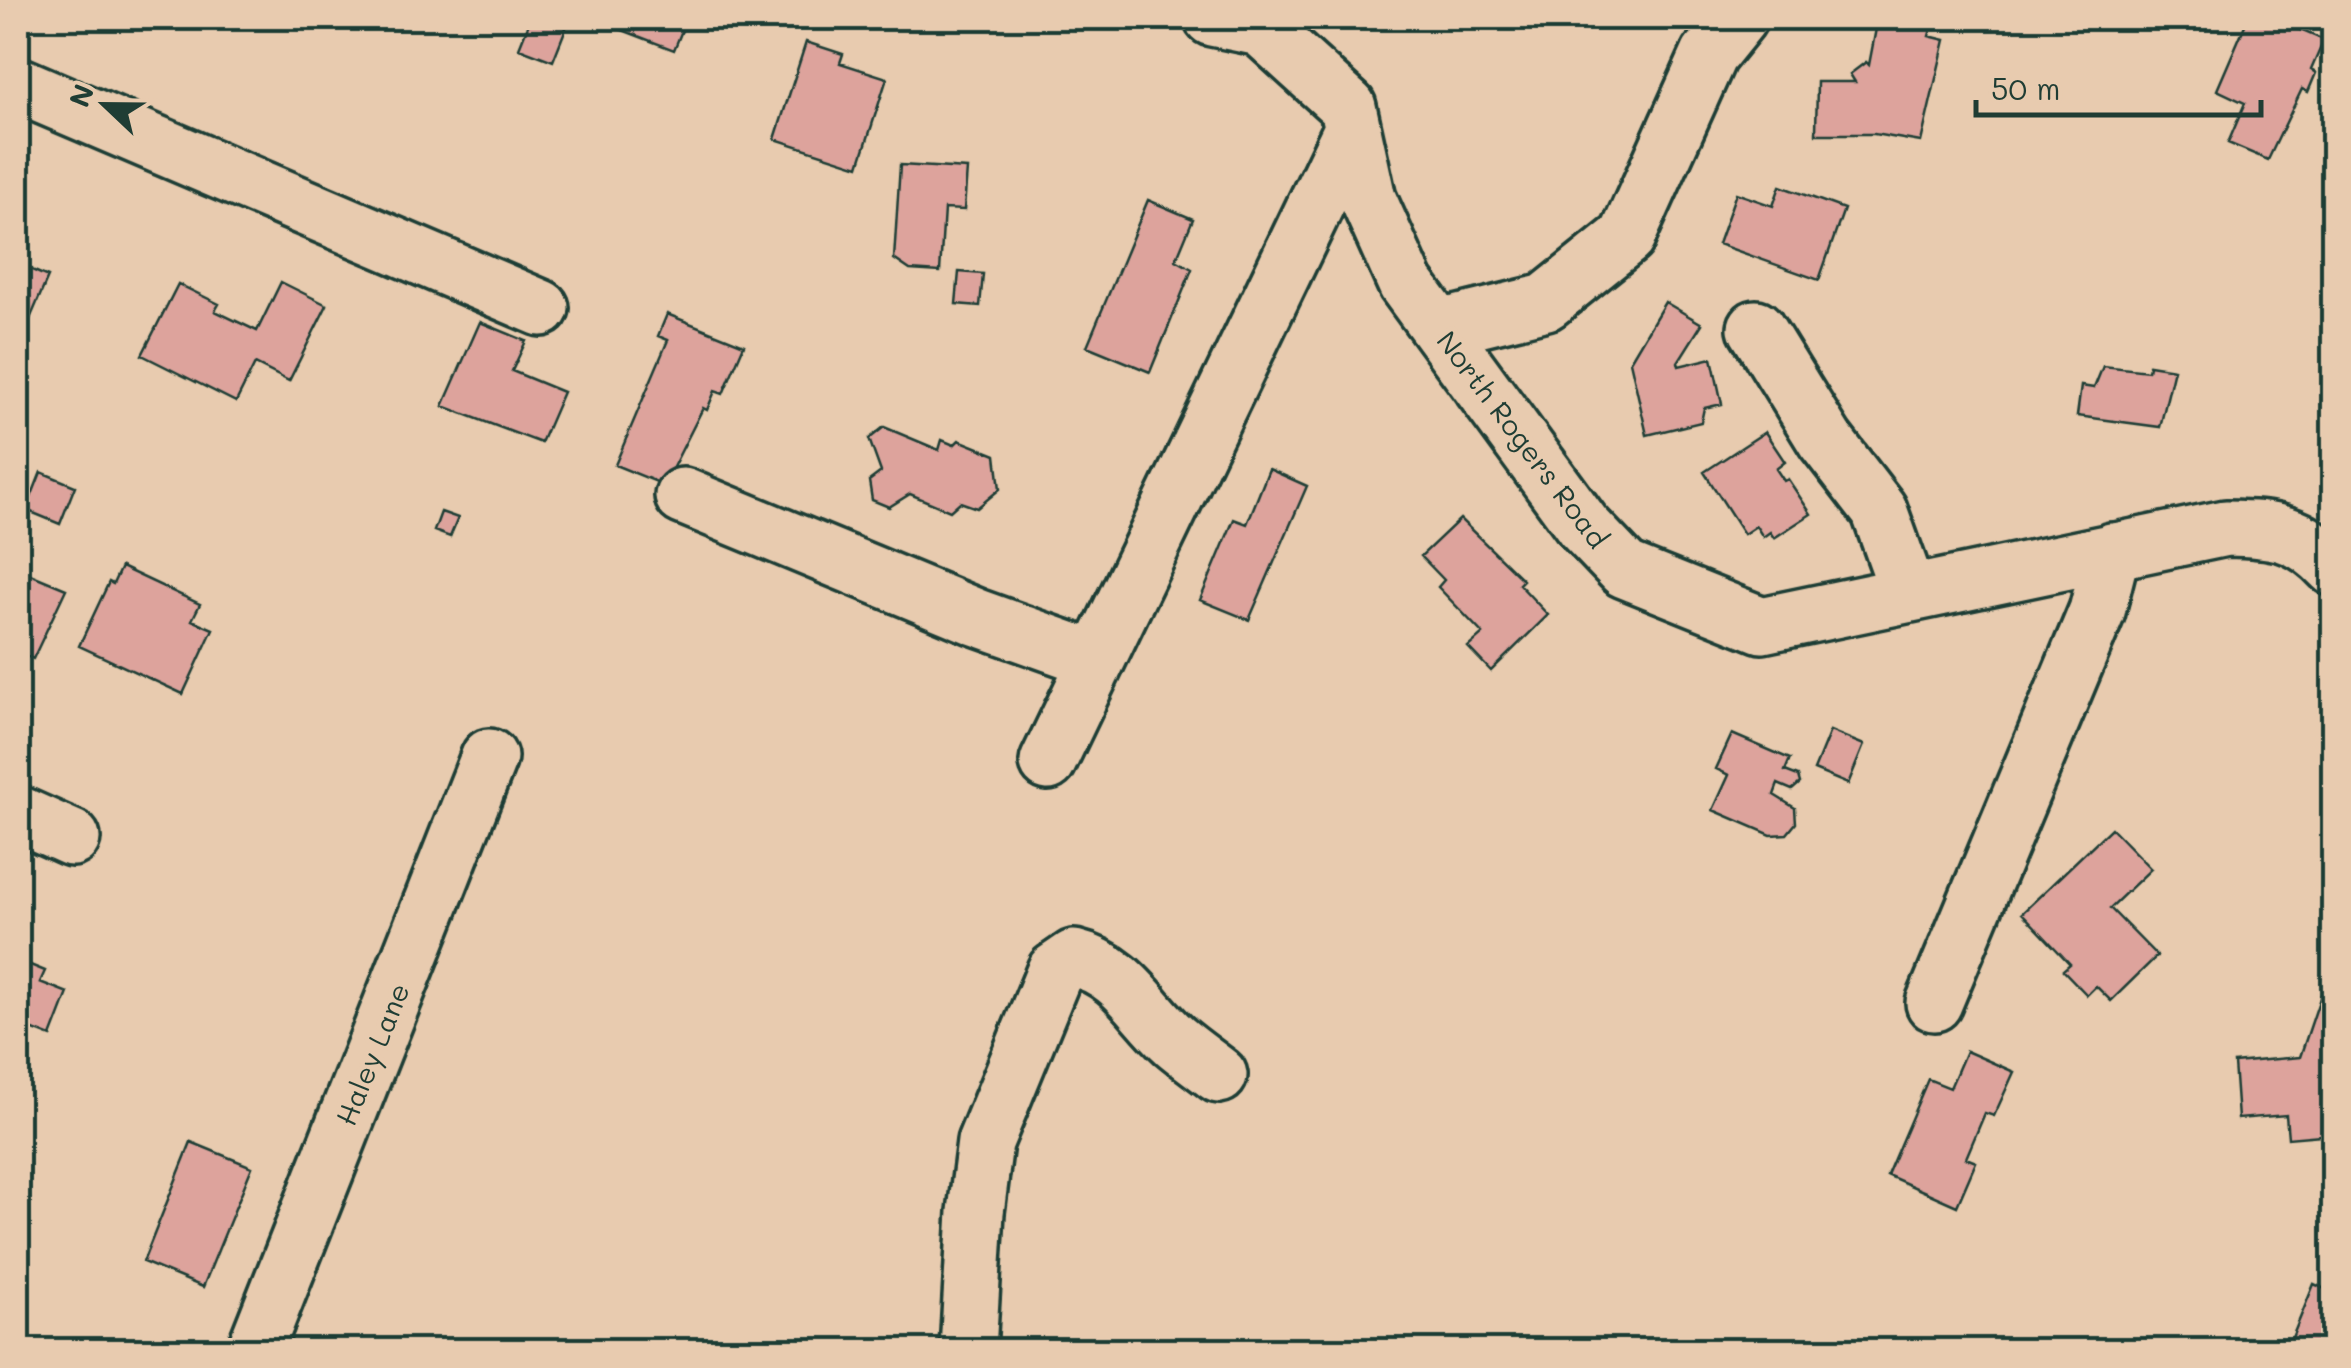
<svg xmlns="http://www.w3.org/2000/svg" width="2351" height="1368" viewBox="0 0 2351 1368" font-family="Mali,sans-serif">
<rect width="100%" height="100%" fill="#e8cbaf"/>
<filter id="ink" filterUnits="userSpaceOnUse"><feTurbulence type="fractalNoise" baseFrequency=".01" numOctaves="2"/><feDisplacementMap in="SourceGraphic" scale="20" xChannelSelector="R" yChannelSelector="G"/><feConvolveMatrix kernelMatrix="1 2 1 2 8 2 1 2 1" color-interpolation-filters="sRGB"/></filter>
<g filter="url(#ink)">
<path fill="#dda39c" stroke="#1f3d34" stroke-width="2.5" d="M531,18H570L553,61L519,48Z
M591,18H687L674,50Z
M1878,18H1934L1929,36L1945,40L1921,142L1874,134H1816L1817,82H1855L1850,74L1866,62L1869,65Z
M2248,18H2272L2324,40L2311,70L2316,73L2308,92L2302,89L2268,160L2228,143L2245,103L2217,90Z
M806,42L843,54L840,63L887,78L859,166L775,139Z
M900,165L967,169L964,210L944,209L940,272L910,270L894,259Z
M1780,186L1844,209L1819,280L1718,244L1736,193L1773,206Z
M1148,200L1193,219L1176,260L1192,269L1150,372L1087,346Z
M18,264L48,277L24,333L18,331Z
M959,272L983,274L980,306L956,304Z
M281,282L327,305L289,381L255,364L236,402L142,355L178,284L219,304L215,311L257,331Z
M1665,302L1702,324L1678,362L1679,366L1712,358L1722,404L1704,408L1701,422L1647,435L1630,361Z
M667,314L744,345L723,394L715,391L707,410L703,408L664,485L615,465L668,340L658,336Z
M480,322L526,341L512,371L563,392L541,443L443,406Z
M2149,365L2174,369L2160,427L2077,416L2081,386L2094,388L2103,366L2148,371Z
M884,427L939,450L942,440L954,445L959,440L996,455L1000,489L977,508L960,502L950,511L910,494L889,507L872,500L869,481L881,472L869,439Z
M1765,432L1785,462L1776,469L1784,481L1788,479L1811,514L1774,538L1770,532L1763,537L1756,526L1744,534L1704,472Z
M1269,469L1307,486L1249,620L1200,600L1234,519L1247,524Z
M41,472L75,486L60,524L26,510Z
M441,512L458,518L450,537L434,531Z
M1460,519L1523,580L1519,584L1548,615L1491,671L1468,647L1483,634L1438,587L1444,580L1421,556Z
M121,567L200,604L192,620L213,629L183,694L79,646L109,582L113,584Z
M18,569L66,589L33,659L18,653Z
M1830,731L1864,745L1848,784L1814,770Z
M1732,734L1790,759L1785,771L1798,776L1800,783L1792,790L1778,784L1774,795L1795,808L1796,823L1787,834L1771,835L1713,810L1729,775L1716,769Z
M2111,828L2151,869L2110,908L2157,956L2111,1001L2096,986L2087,995L2063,970L2070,964L2022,913Z
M18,960L45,971L40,982L68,993L51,1037L18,1024Z
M2321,995L2334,1000V1075L2328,1081L2332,1134L2288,1138L2286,1115L2238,1119L2234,1063L2300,1057Z
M1966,1051L2014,1072L1994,1116L1985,1113L1966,1158L1976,1162L1957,1206L1887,1175L1928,1079L1950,1088Z
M191,1142L252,1167L203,1287L143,1262Z
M2314,1284L2334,1293V1350H2287Z"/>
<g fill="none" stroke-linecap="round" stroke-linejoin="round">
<defs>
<path id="minor" d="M1212,18L1261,28L1348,107L1368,199L1406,284L1583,526L1625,570L1762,625L2226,528C2274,529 2300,531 2334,568
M18,85L541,308
M1440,328L1546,302L1627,237L1709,55L1739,18
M1756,328L1825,440L1879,510L1909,594
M683,496L976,617L1097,660
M1048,762L1352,129
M18,814L72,838
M1934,1003L2097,611L2112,551
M255,1350L489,757
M968,1350L976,1212L985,1142L1055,971L1074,958C1124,970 1140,1009 1175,1041C1189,1053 1205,1064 1219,1075"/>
</defs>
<use href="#minor" stroke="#1f3d34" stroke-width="62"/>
<use href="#minor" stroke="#e8cbaf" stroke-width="55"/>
</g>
</g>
<g text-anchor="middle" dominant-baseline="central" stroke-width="10" stroke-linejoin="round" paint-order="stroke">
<g font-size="28" fill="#1f3d34" stroke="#e8cbaf">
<text transform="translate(1523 439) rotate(53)">North Rogers Road</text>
<text transform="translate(372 1054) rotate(-68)">Haley Lane</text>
</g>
</g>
<rect width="2351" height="1368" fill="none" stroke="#e8cbaf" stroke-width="60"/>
<rect x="30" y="30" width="2291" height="1308" fill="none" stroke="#1f3d34" stroke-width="4" filter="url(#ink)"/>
<g transform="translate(105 105) rotate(292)" stroke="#e8cbaf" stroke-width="8" paint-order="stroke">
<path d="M0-8L18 38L0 25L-18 38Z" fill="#1f3d34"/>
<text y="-15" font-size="28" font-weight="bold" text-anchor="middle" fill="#1f3d34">N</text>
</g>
<path d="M1976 100v15h285v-15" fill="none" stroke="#1f3d34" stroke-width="5"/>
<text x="1991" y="100" font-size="30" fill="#1f3d34" stroke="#e8cbaf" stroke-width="8" paint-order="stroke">50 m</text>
</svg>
